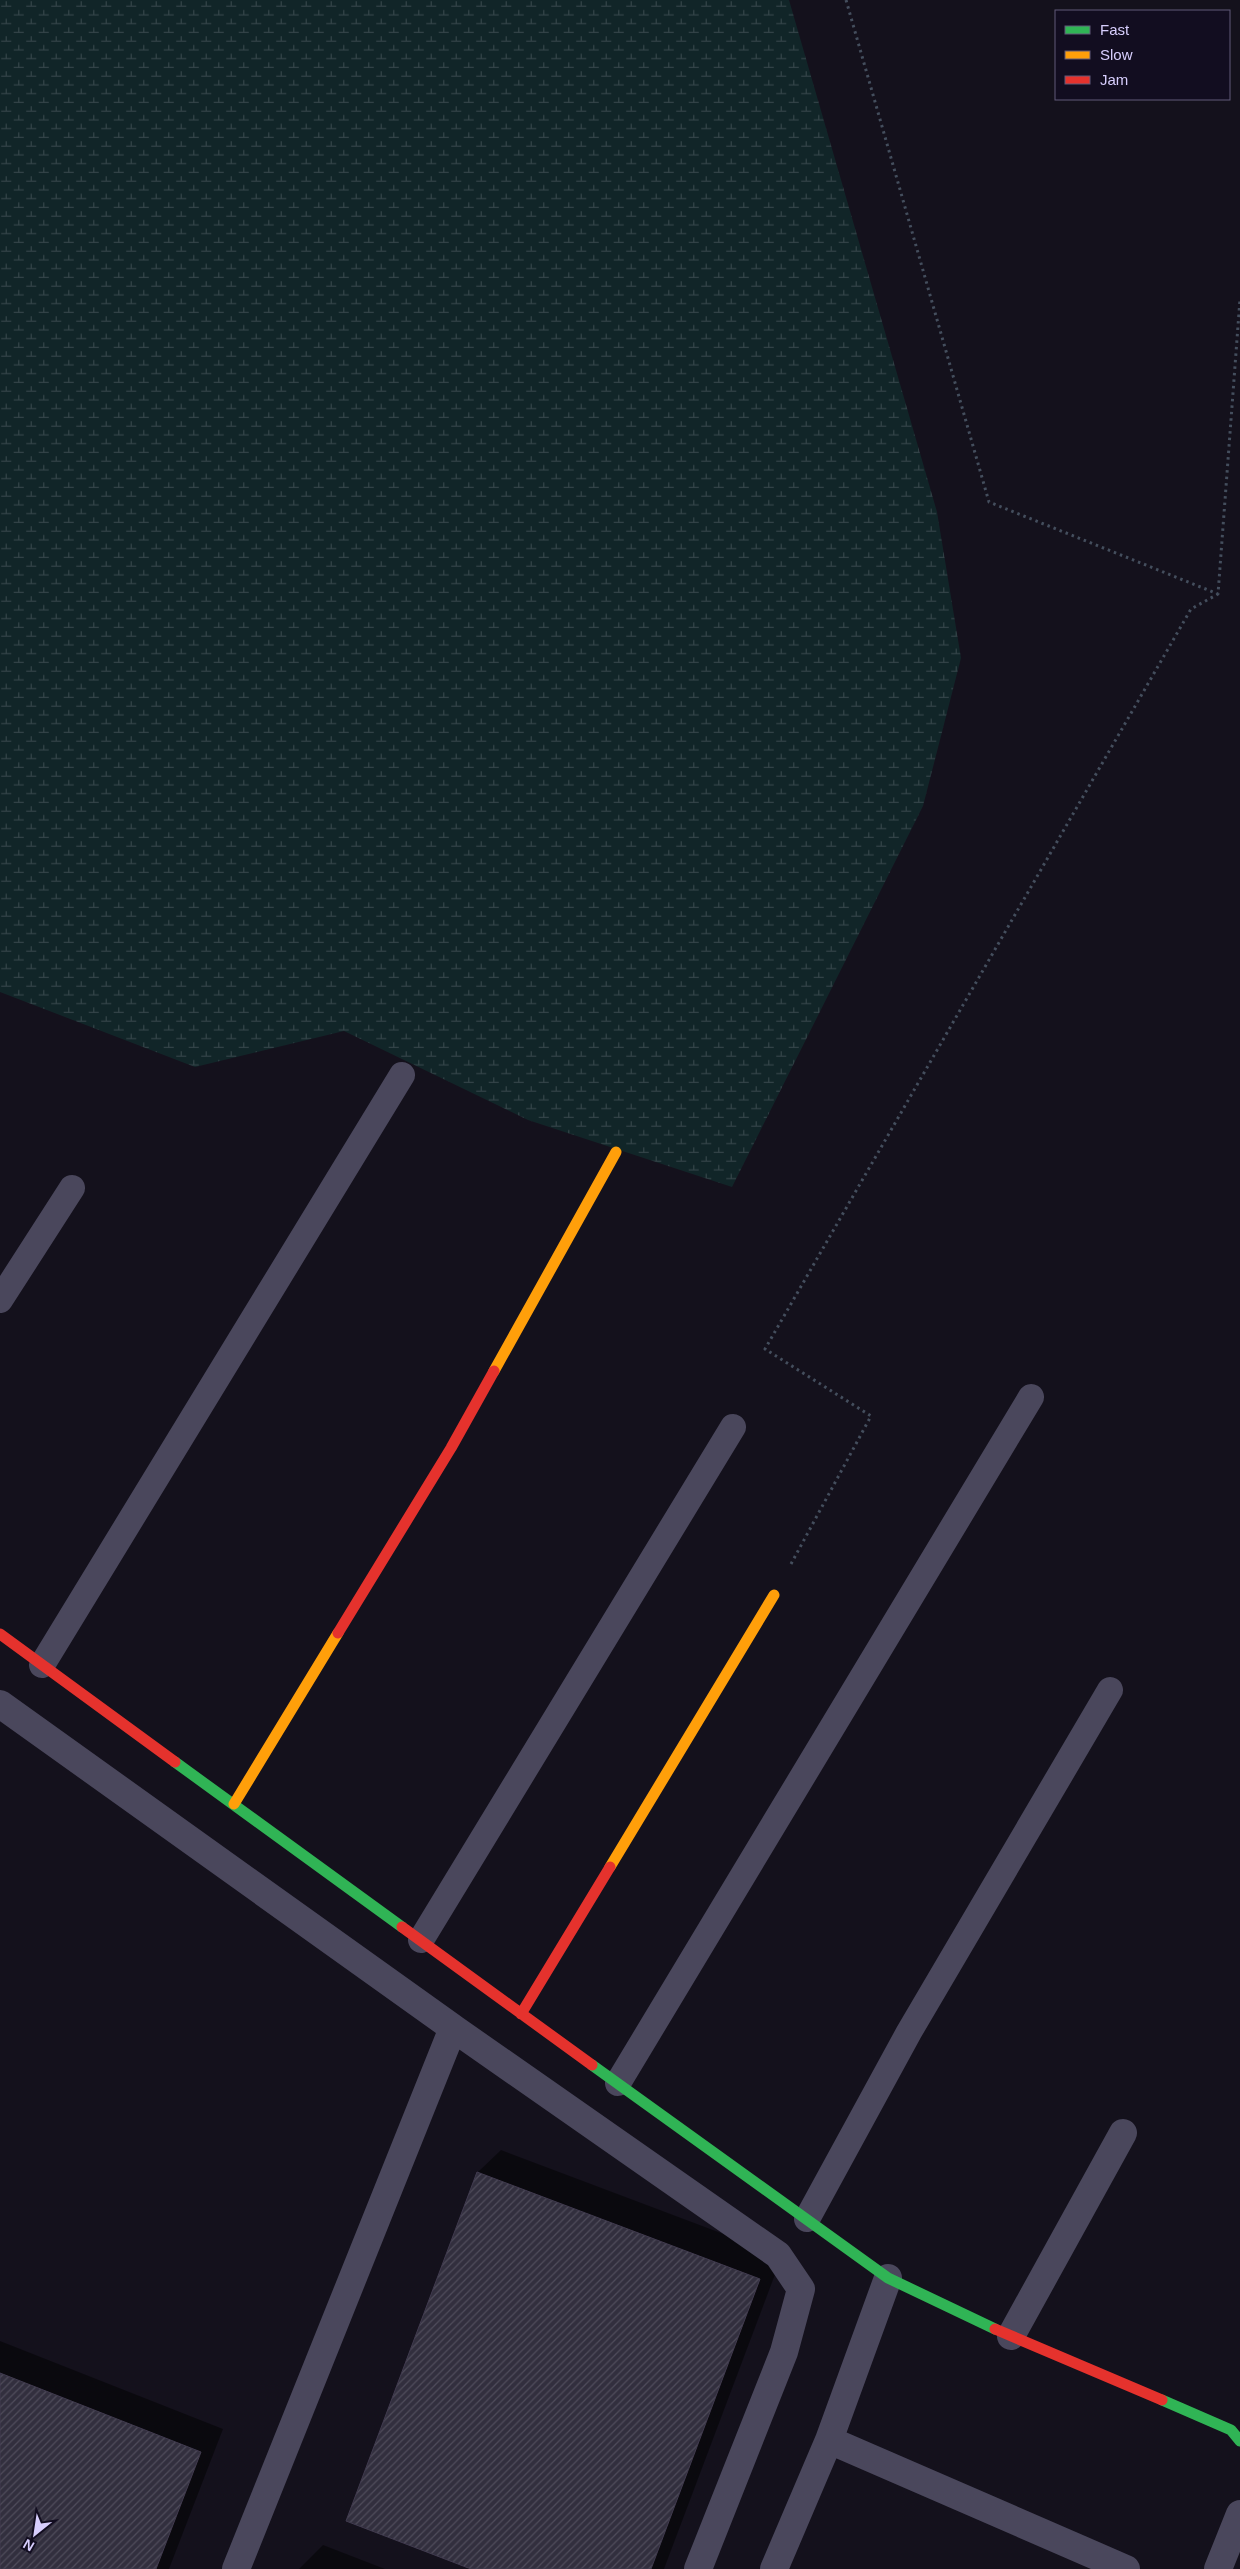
<svg xmlns="http://www.w3.org/2000/svg" width="1240" height="2569" viewBox="0 0 1240 2569" font-family="Helvetica,sans-serif">
<defs>
<pattern id="wetland-marsh" width="20" height="14" patternUnits="userSpaceOnUse" patternTransform="scale(1.25)"><rect width="20" height="14" fill="#112528"/><path d="M1 5h8M5 5V1M11 12h8M15 12V8" fill="none" stroke="#334348"/></pattern>
<pattern id="building-hatch" width="6" height="6" patternUnits="userSpaceOnUse" patternTransform="scale(1.25)"><rect width="6" height="6" fill="#322f3e"/><path d="M-1 1l2-2M0 6l6-6M5 7l2-2" fill="none" stroke="#4f4c5b"/></pattern>
</defs>
<rect width="100%" height="100%" fill="#14111c"/>
<path fill="url(#wetland-marsh)" d="M0,0H789L937,512L961,658L923,806L732,1187L528,1120L344,1031L195,1067L0,992Z"/>
<path fill="#0007" d="M501,2150L782,2256L664,2569H475L347,2521L478,2172Z
M0,2341L223,2429L169,2569H0Z
M323,2545L385,2569H299Z"/>
<path fill="url(#building-hatch)" stroke="#413b4f" d="M477,2172L760,2279L651,2569H471L346,2521Z
M0,2373L201,2452L156,2569H0Z"/>
<g fill="none" stroke-linecap="round" stroke-linejoin="round">
<path stroke="#444e5d" stroke-width="3" stroke-dasharray="2.5 4" stroke-linecap="butt" d="M846,0L989,502L1218,594L1240,299
M791,1564L871,1416L765,1349L1191,609L1218,594"/>
<path stroke="#4a475c" stroke-width="26" d="M0,1300L72,1188
M42,1665L402,1075
M421,1940L733,1427
M618,2083L1031,1397
M807,2219L909,2032L1110,1690"/>
<path stroke="#4a475c" stroke-width="28" d="M0,1704L453,2028L236,2569
M453,2028L778,2255L801,2289L784,2352L698,2569
M1011,2336L1123,2133
M829,2440L1126,2569
M774,2569L829,2440L888,2278
M1218,2569L1240,2514"/>
<path stroke="#30b455" stroke-width="11" d="M175,1762L402,1927
M592,2065L888,2278L995,2329
M1162,2400L1231,2430L1240,2441"/>
<path stroke="#ff9f0a" stroke-width="11" d="M494,1371L616,1152
M234,1804L338,1633
M610,1867L774,1595"/>
<path stroke="#e5322d" stroke-width="11" d="M338,1633L451,1448L494,1371
M0,1634L175,1762
M402,1927L592,2065
M521,2014L610,1867
M995,2329L1162,2400"/>
</g>
<rect x="1055" y="10" width="175" height="90" fill="#120d20" stroke="#615a78"/>
<rect x="1065" y="26" width="25" height="8" fill="#30b455" stroke="#615a78"/>
<text x="1100" y="35" font-size="15" fill="#d7cefd">Fast</text>
<rect x="1065" y="51" width="25" height="8" fill="#ff9f0a" stroke="#615a78"/>
<text x="1100" y="60" font-size="15" fill="#d7cefd">Slow</text>
<rect x="1065" y="76" width="25" height="8" fill="#e5322d" stroke="#615a78"/>
<text x="1100" y="85" font-size="15" fill="#d7cefd">Jam</text>
<g transform="translate(35 2534) rotate(210)" stroke="#120d20" stroke-width="4" paint-order="stroke">
<path d="M0-4L9 19L0 12L-9 19Z" fill="#d7cefd"/>
<text y="-8" font-size="14" font-weight="bold" text-anchor="middle" fill="#d7cefd">N</text>
</g>
</svg>
